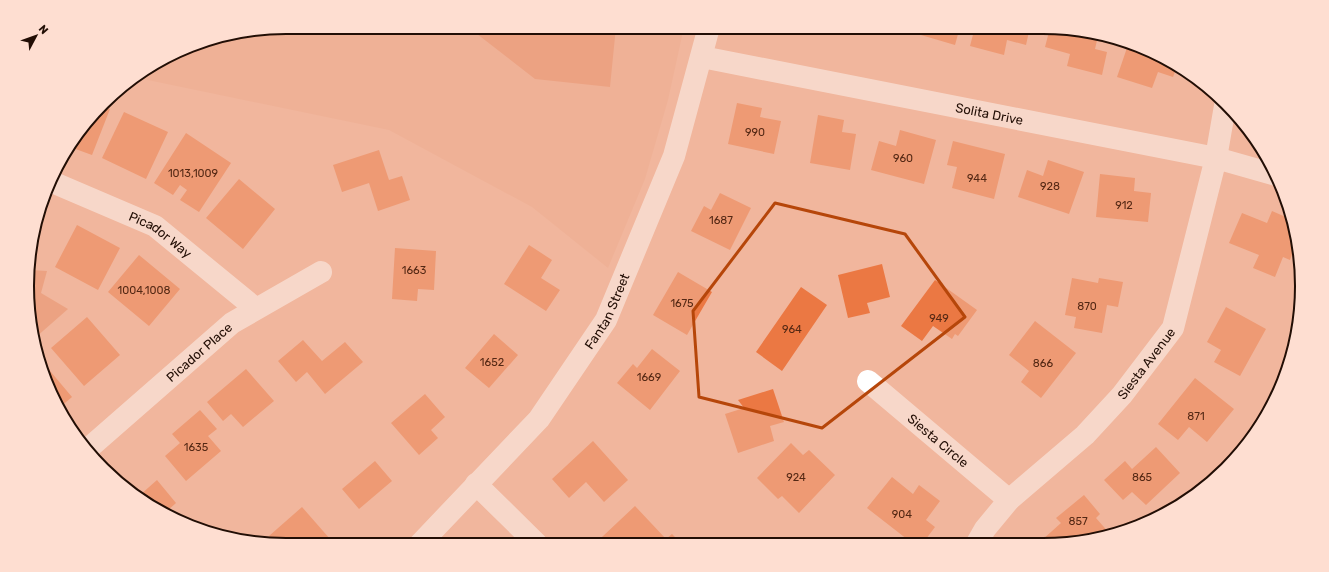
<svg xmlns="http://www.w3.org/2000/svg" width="1329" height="572" viewBox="0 0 1329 572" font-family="Rubik,sans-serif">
<rect width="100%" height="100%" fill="#f1b69d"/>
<path fill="#eeab8f" d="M286,27H684L668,100L645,179L608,268L532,207L389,130L138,78L203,41Z"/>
<path fill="#e68b63" d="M468,27H616L610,87L535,79Z
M31,270L47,271L41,293L68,309L35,338L29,320Z"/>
<path fill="#eb7843" d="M924,27H960L955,45L921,35Z
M975,27H1030L1026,45L1007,40L1004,55L970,46Z
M1050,28L1098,36L1095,49L1107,52L1102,75L1067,66L1070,54L1045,47Z
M1129,42L1176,69L1173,77L1158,72L1152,88L1117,77Z
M737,103L762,108L760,117L781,121L774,154L728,144Z
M103,106L110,109L92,155L70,147Z
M124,112L168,132L146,179L102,158Z
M818,115L844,120L842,132L856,134L850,170L810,163Z
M900,130L936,140L924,184L871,170L879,141L896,146Z
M186,133L231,163L199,212L180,200L187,190L180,185L173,195L154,183Z
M953,141L1005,154L994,199L952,188L957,167L947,165Z
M379,150L389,180L402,176L410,200L378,211L369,183L342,192L333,165Z
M1048,160L1084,172L1069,214L1018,197L1027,170L1043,176Z
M1100,174L1135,178L1134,191L1151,193L1148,222L1096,217Z
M239,179L275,209L243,249L206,218Z
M720,193L751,208L730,250L691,231L704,206L711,210Z
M41,211H44L31,257L32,236Z
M1272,211L1288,218L1295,246L1290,260L1283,257L1275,277L1253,268L1259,255L1229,243L1242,213L1267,223Z
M77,225L120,248L98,290L55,267Z
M529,245L552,260L541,278L560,290L546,311L504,284Z
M395,248L436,251L434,290L418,289L417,301L392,299Z
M139,255L180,289L149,326L108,292Z
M882,264L890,297L867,303L870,313L848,318L838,275Z
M678,272L712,292L687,335L653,315Z
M1072,278L1098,283L1099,278L1123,282L1118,307L1107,305L1102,333L1074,328L1076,317L1065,315Z
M935,280L977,310L958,336L955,334L952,339L933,326L922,341L901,326Z
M801,287L827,305L782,371L756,352Z
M1226,307L1266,329L1240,376L1214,362L1221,350L1207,342Z
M87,317L120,355L84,386L51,348Z
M1035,321L1076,353L1041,398L1021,382L1029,371L1009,355Z
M494,334L518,355L489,388L465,368Z
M303,340L322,361L345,342L363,362L325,394L307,372L296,382L278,361Z
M652,349L680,371L650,410L617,383L633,364L637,368Z
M45,365L72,397L59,408Z
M246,369L274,401L243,427L231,414L223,421L207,402Z
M1195,378L1234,409L1207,442L1189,427L1178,440L1158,424Z
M773,389L784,422L770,426L774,441L738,453L725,414L744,408L738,400Z
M425,394L445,417L431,430L438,438L419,455L391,423Z
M200,410L217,429L208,436L221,451L186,481L165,456L180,443L172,434Z
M593,441L628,480L604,502L586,482L569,498L552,479Z
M791,443L803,455L809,450L835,475L799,513L782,496L778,499L757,478Z
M1156,447L1180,473L1146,505L1132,492L1123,500L1104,480L1125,461L1132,469Z
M375,461L392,481L359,509L342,489Z
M892,477L913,494L919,485L940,501L926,520L935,527L923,543H912L867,508Z
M157,480L176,503L167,511L140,495Z
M1084,495L1100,514L1096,518L1110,534L1077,543H1044L1042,540L1061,523L1056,518Z
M635,506L666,539L672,534L681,543L609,544L602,537Z
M302,507L330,539L323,545H286L275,543L269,536Z"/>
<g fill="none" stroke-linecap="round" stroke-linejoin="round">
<g stroke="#fff" stroke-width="22">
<path id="s1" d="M702,57L1216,158L1276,175"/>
<path id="s2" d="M52,182L155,226L255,308"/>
<path id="s3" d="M868,381L1009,500"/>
<path id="s4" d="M89,448L232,323L321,272"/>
<path d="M476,484L537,544"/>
<path id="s5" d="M977,543L985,529L1009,500L1085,435L1122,395L1173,328L1216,158L1225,106"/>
<path id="s6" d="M419,545L539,419L606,320L674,156L709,27"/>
</g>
</g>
<path d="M0 0H1329V572H0ZM775,203L905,234L965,317L822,428L699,397L693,311Z" fill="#f1b69d" fill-opacity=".55" fill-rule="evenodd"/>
<path fill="none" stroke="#b6460a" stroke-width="3" stroke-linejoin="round" d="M775,203L905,234L965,317L822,428L699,397L693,311Z"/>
<g text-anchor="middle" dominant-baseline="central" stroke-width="3" stroke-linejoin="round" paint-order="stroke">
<g font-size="11" fill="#542814">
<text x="755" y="132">990</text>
<text x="903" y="158">960</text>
<text x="193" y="173">1013,1009</text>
<text x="977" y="178">944</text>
<text x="1050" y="186">928</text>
<text x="1124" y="205">912</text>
<text x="721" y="220">1687</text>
<text x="414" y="270">1663</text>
<text x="144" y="290">1004,1008</text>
<text x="682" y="303">1675</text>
<text x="1087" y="306">870</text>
<text x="939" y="318">949</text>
<text x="792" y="329">964</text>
<text x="492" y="362">1652</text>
<text x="1043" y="363">866</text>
<text x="649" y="377">1669</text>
<text x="1196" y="416">871</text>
<text x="196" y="447">1635</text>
<text x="796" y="477">924</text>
<text x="1142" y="477">865</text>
<text x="902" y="514">904</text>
<text x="1078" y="521">857</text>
</g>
<g font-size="13" fill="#220e05" stroke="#feded1">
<text stroke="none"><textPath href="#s1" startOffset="293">Solita Drive</textPath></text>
<text stroke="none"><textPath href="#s2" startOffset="121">Picador Way</textPath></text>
<text stroke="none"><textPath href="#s6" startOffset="302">Fantan Street</textPath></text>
<text stroke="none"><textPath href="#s4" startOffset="146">Picador Place</textPath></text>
<text stroke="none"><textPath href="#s5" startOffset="248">Siesta Avenue</textPath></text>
<text stroke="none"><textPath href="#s3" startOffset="92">Siesta Circle</textPath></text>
</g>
</g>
<path d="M0 0H1329V572H0ZM286 34H1043A252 252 0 0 1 1295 286V286A252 252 0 0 1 1043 538H286A252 252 0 0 1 34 286V286A252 252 0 0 1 286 34Z" fill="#feded1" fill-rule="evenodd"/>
<path fill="none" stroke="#220e05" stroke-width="2" d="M286 34H1043A252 252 0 0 1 1295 286V286A252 252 0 0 1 1043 538H286A252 252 0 0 1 34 286V286A252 252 0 0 1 286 34Z"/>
<g transform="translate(36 36) rotate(49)" stroke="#feded1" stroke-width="3" paint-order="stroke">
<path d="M0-3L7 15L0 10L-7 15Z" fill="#220e05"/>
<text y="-6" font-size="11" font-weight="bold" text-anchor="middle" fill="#220e05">N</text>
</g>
</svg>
